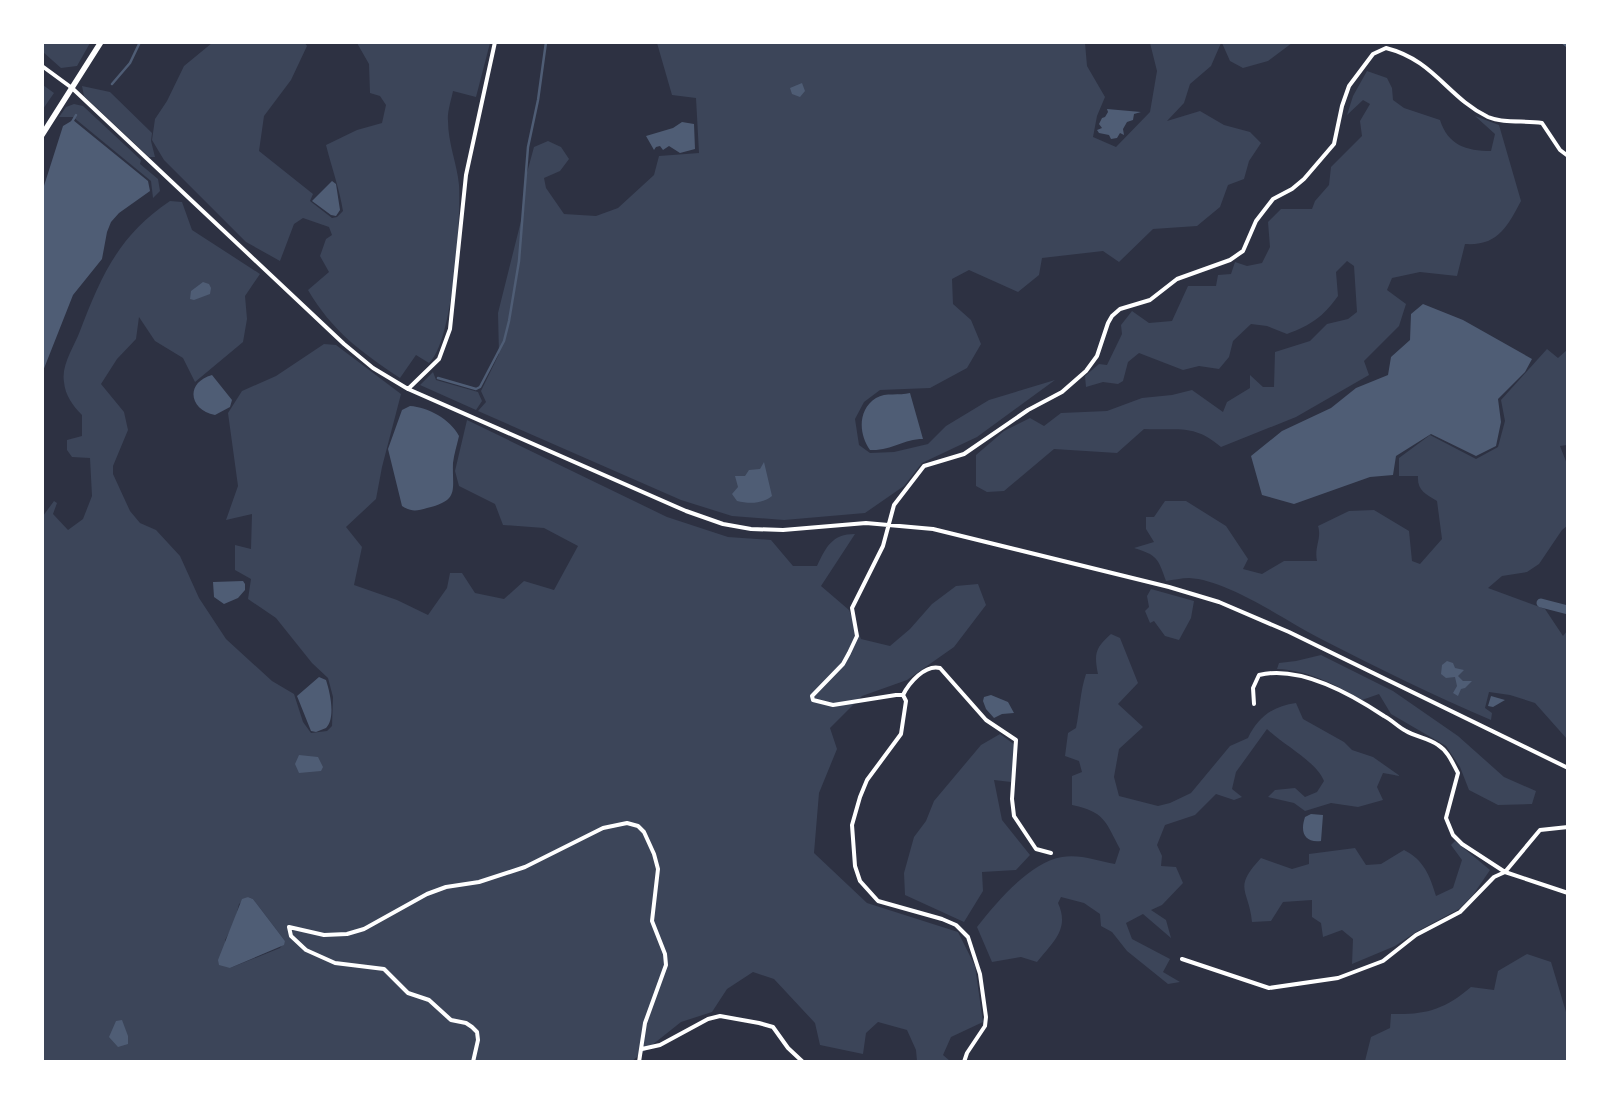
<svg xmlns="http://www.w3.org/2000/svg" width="1610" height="1104" viewBox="0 0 1610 1104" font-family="Montserrat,sans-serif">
<rect width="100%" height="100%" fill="#2d3142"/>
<path fill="#3c4559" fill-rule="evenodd" d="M43,42H90V43L77,66L61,68L43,52Z
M212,43H305L307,46L291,80L264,116L259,151L313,194L310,201L332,218L337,217L343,211C339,187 332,169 326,145L357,130L382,123L386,105L380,96L370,93L369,64L357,43H490L476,97L453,91C451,101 447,112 448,121C448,143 457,164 459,185C461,218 453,342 429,363L416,355L400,378C361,352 332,331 308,290L329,272L320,256L326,239L332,235L329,227L303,218L294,224L280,261L246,242L164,160L152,140L155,119L167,101L184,66Z
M657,43H1085L1087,66L1105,97L1097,116L1093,137L1116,147L1150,112L1157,71L1150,43H1221L1211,66L1190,84L1184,103L1167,121L1200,111L1224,125L1250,132L1261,143L1249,161L1244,179L1228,185L1220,207L1197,226L1153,229L1119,262L1103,251L1042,258L1039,275L1018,292L969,270L952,279L953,304L971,320L981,344L967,368L930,388L880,390L864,402L855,419L859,445L870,453L894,452L928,444L946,426L989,400L1055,380L977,437L922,463L904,486L865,513L784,520L732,516L681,500L478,411L486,402L481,391L499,354L498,313L524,209L525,180L534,147L548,141L561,147L569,159L560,171L544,178L546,188L564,214L596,216L618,208L654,175L659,156L699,153L696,98L672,95Z
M1222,43H1292L1268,61L1243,68L1230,61Z
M1367,71L1387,78L1392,88L1393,100L1404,108L1440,120C1448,145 1466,151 1491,151L1495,134L1475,116L1499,125L1521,201C1507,227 1498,246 1465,244L1457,276L1420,272L1392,278L1387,290L1406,304L1399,326L1364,361L1369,375L1296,417L1221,447C1193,423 1178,431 1144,429L1117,453L1054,449L1004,491L987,492L976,486V455L1004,431L1030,418L1044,426L1061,413L1107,411L1142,398L1172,395L1192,390L1223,412L1227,402L1250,388V375L1263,387H1274L1275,352L1310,341L1327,324L1348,319L1357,312L1354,266L1347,261L1336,272L1338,296C1323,317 1311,325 1287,334L1267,326L1251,324L1233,341L1229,357L1219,369L1199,366L1183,370L1139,353L1128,362L1123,381L1118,384L1103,382L1086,387L1085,376L1099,364L1107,365L1122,334L1121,325L1132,311L1149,323L1172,321L1188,286H1216L1218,275L1231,274L1235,262L1247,266L1262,263L1270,247L1268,222L1281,209H1312L1315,201L1329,185L1331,167L1362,136L1360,121L1370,104L1363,100L1347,115L1353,96Z
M43,85L54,93L43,109Z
M82,86L110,92L152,133L151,141L155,157H149L84,96Z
M74,104L83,106L141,160L140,164L158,179L160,191L153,198L151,181L73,117H59L66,107Z
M170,201L182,202L192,230L260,274L245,296L247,319L243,342L195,382L183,358L155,341L139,317L136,339L117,359L101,384L124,412L128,430L113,466V474L130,511L140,523L156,530L180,556L199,598L226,639L272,681L294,694L303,722L311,733L327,731L332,726L333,697L328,678L312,663L276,618L248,599L251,579L235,570V545L251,549L252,514L226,520L238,486L228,413L242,391L276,376L324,344L336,345L401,394L382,467L376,499L346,527L362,547L354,585L397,600L428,615L447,588L450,573H462L475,593L504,599L524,581L554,590L578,546L544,528L503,525L495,504L459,486L455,471L467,420L667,517L728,537L771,540L793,566H817C826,547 832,534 855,534L821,586L849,610L861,639L890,646L910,629L932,604L956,586L978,584L986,605L954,647L907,680L862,696L830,728L837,749L819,793L814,853L867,903L958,932L975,966L983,1022L951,1037L943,1055L950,1061H917L916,1050L907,1030L878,1022L866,1033L863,1054L820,1045L815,1023L774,979L753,972L727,989L712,1012L681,1022L632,1061H43V516L54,501L57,503L53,514L68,530L83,519L92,496L90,458L72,457L67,450V440L82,436V415C73,406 65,395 64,382C61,365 74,347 80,331C101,276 119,235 170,201ZM248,897L253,899L285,941L280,948L230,968L225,940L234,924L239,904Z
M1547,349L1558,358L1567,350V445L1560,446L1567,464V526L1562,530L1539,564L1527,572L1502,576L1488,588L1545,609L1563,636L1567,631V739L1535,703L1510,695L1489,692L1485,708L1492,713L1491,720C1434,696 1378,668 1323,640C1287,622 1229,580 1189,578C1182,578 1173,580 1166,581C1158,558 1157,555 1134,548L1154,542L1146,529V517H1154L1165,501H1186L1226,526L1248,559L1243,569L1262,574L1284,561H1317C1314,547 1322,538 1318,526L1349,511L1374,510L1409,531L1412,561L1420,564L1442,539L1437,501C1425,494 1417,490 1418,476H1399V458L1430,435L1476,459L1498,447L1505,421L1501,400Z
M433,372L436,380L478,392L482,401L476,410L420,385Z
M1151,589L1194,601L1191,618L1179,640L1165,636L1154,621L1150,623L1145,611L1149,607L1147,596Z
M1111,634L1120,638L1138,683L1118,704L1143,727L1119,749L1114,777L1119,796L1158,806L1170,803L1191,793L1230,746L1248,738C1258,717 1273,706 1296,703L1303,719L1344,742L1352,750L1373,757L1400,776L1383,773L1377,787L1383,800L1358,807L1331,803L1305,811L1294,803L1268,797L1275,790L1295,788L1305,797L1317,792L1324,781C1316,761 1283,745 1267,729L1236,772L1232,789L1242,797L1234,800L1216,794L1195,815L1165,825L1157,845L1162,856L1161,866L1176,867L1183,883L1162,905L1151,910L1166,920L1171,938L1143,914L1126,923L1132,939L1170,959L1163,972L1180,982L1168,984L1127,951L1112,932L1101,926L1100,914L1084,903L1061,897L1058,903C1070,929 1053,942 1037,962L1021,957L992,962L977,927C996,903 1030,862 1062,857C1080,854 1098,861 1115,864L1120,849C1105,821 1105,812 1072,805V776L1082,772L1079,761L1065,756L1068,733L1076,728C1080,709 1080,692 1086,674H1098C1094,654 1095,648 1111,634Z
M1321,655L1393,691L1458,736L1504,777L1536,791L1532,804L1498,805L1469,790L1460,767L1446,746L1391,714L1379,694L1362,700C1336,685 1308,670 1277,669L1279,663L1296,661Z
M1000,734L1015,745L1011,782L994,780L1002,820L1030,855L1016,870L982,872L983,891L964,922L905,895L904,873L914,837L926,821L934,801L981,745Z
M1455,841L1490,870L1473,895L1459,909L1416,932L1395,946L1352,964L1353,939L1342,930L1323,937L1321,923L1312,917V900L1283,902L1271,921L1252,922C1249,889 1232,889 1261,858L1292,869L1309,864V854L1355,848L1366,865L1381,864L1404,850C1424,860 1430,876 1436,896L1453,888L1462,860L1451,845Z
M1527,954L1551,962L1566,1012L1567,1061H1365L1371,1037L1390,1028L1391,1014C1425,1015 1444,1010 1471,987L1494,990L1498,971Z"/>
<path fill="#4f5d75" d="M802,83L805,91L800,97L792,94L790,88Z
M1107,109L1141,112L1134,114L1133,120L1127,122L1123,129L1124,135L1120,133L1117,138L1111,139L1109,135L1099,133L1097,130L1102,128L1099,124L1102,118L1105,117L1108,112Z
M73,120L148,181L150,191L119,213L111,222L107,232L102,259L73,295L43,371V189L63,126Z
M682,122L694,124L695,149L680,153L669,146L663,150L660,146L656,147L654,150L646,136L673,128Z
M332,181L336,184L340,210L336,216L331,215L312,201Z
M203,282L209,284L211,288L210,294L194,300L190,299L191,291Z
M1423,304L1463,320L1532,359L1525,372L1498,399L1501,422L1496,446L1476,456L1431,434L1396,456L1393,475L1370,477L1294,504L1262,495L1251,456L1282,431L1331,408L1356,388L1388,375L1391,357L1410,340L1411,314Z
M212,375L232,400L230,407L215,415C190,411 184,383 212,375Z
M910,393L923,439C903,439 892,451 870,450C859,435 857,410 876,398C886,392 899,396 910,393Z
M410,406C428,407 450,419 459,436C457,445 454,454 453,463C452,490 460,500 427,508C417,511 411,512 402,506L388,449L402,410Z
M764,462L772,496C762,504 749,504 737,501L732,494L738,487L735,476H745L749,470L760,469Z
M243,581L245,584V590L238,598L224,604L214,597L213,582Z
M1447,661L1453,663L1455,668L1464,670L1458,676L1463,681H1472L1465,688L1461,689L1458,696L1453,693L1457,686L1455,677L1446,678L1441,674L1442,665Z
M319,677L326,680C330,692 336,718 326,728L316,732L311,731L297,696Z
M991,695L1008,702L1014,713L1002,714L994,718L986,709L983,701L984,697Z
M1491,696L1505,700L1493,707L1488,706Z
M299,755L318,757L323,767L321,771L299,773L295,764Z
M1311,814L1323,815L1321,841C1304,843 1300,832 1305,817Z
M248,897L253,899L285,941L284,945L230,968L219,965L218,960L242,899Z
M122,1020L128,1036V1044L118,1047L109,1037L116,1021Z"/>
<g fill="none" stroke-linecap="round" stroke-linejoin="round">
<path stroke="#4f5d75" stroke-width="2.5" d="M1562,42L1568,47
M112,84L130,63L140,42
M72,122L76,115
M438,378L476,389L480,387L504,341L509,321L519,261L528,147L538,100L546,42"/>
<path stroke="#4f5d75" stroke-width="9" d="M1541,603L1568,610"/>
<path stroke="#fff" stroke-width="4" d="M42,66L72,88L344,344L373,368L408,389L686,511L723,524L751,529L783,530L866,523L933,529L1169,587L1219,602L1289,632L1568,768
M408,389L439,359L450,329L466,175L495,42
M903,695C909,683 925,664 940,668L986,720L1016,740L1012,799L1014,816L1036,849L1051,853
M1254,704L1253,688L1259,675C1300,665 1351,694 1384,716C1392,720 1398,727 1406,731C1416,737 1429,738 1438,745C1448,751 1453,764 1458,773L1446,818L1453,835L1462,844L1505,872L1568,893
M1182,959L1269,988L1338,978L1383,961L1416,935L1460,912L1494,877L1505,872L1540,830L1568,827
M642,1049L660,1045L708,1019L720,1016L759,1023L773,1027L788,1048L803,1062
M473,1062L478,1040L477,1032L472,1027L466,1023L451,1020L429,1000L408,993L384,969L335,963L306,950L291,936L289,927L324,935L347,934L364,929L427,894L446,887L479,882L525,867L603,828L627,823L638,826L644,832L654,854L658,869L652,921L665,954L666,965L645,1023L639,1062
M964,1062L967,1053L985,1026L986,1017L980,974L968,937L956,925L942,919L878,901L860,881L855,866L852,825L860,797L867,780L901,734L906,701L903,695H896L833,705L813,700L812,696L843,664L849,653L857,636L852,608L883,546L894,505L924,466L964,454L1028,410L1062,392L1086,371L1097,356L1108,323L1112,316L1120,309L1150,300L1177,279L1230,260L1243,251L1256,221L1273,199L1292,189L1304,179L1334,144L1342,106L1349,86L1373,54L1386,48C1434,60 1447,97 1488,117C1504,124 1525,120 1542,123L1560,150L1568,156"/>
<path stroke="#fff" stroke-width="5.5" d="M42,135L101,42"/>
</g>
<rect width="1610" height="1104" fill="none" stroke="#ffffff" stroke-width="88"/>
</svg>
